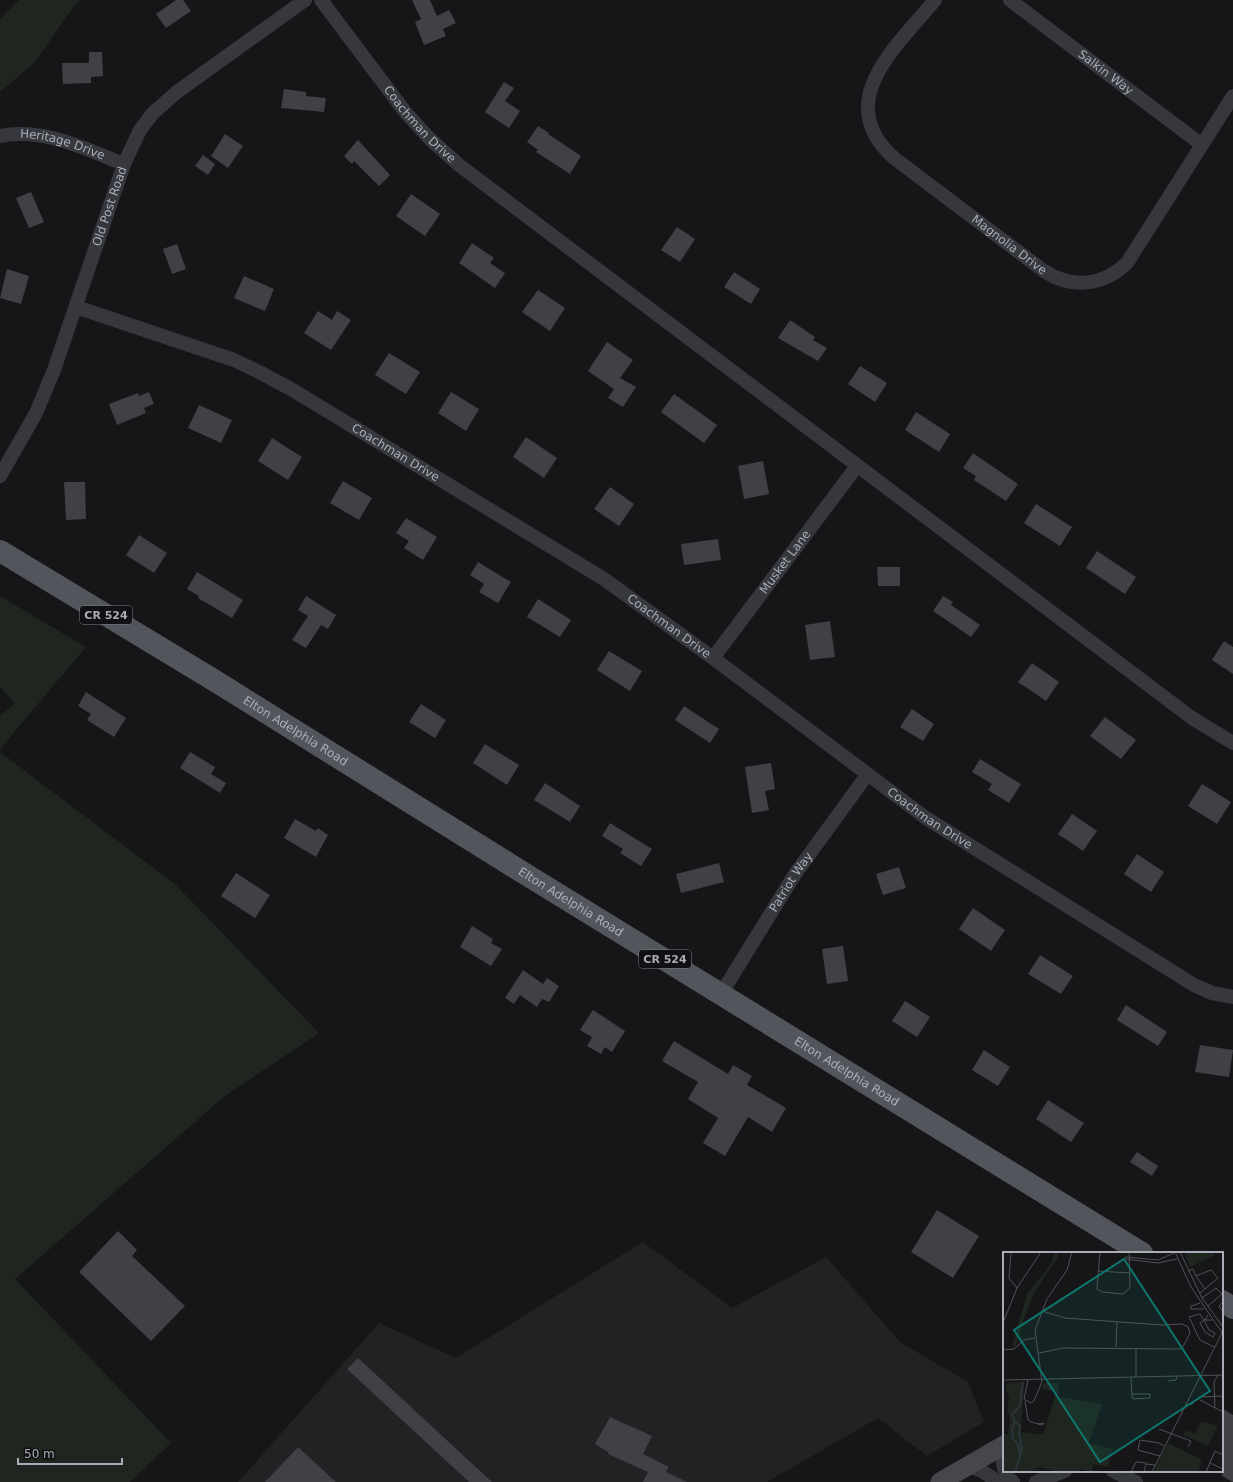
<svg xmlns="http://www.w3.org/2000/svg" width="1233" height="1482" viewBox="0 0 1233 1482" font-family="'DejaVu Sans',sans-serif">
<rect width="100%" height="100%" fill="#161618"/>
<path fill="#222225" d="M643,1242L732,1308L826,1257L900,1342L968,1382L984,1422L927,1456L878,1418L767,1482H238L379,1323L456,1358Z"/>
<path fill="#1e261f" d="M19,0H81L74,6L35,62L0,92V19Z
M0,596L86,647L0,749V716L15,703L0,687Z
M0,752L175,884L319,1033L226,1095L15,1279L171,1443L130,1482H0Z"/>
<path fill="#404145" d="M176,0H183L191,11L166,28L156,14Z
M412,0H430L437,16L449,10L456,23L443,29L446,36L424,45L415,22L421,19Z
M89,52H102L103,76L91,77V83L63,84L62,63H89Z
M504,82L514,88L505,101L520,111L509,128L485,112Z
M284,89L306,92V96L326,98L324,112L281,108Z
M538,126L549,133L548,134L581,156L570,174L536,152L538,150L527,142Z
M225,134L243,146L228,168L211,156Z
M358,140L390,175L379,186L354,161L352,164L344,156Z
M203,155L215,164L208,175L195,166Z
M31,192L44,222L29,228L16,198Z
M411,194L440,214L425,236L396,216Z
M677,227L695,239L680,262L661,250Z
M472,243L494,258L490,263L505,273L495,288L459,263Z
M177,244L186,269L172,274L163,249Z
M7,269L29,276L21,304L0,298Z
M734,272L760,289L751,304L724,287Z
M244,276L274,289L265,311L234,298Z
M538,290L565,308L550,331L522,312Z
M318,311L332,320L337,311L351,320L331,350L304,333Z
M790,320L815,337L813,340L827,348L818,361L778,338Z
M607,342L633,360L620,378L636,387L623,407L608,398L614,389L588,371Z
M389,353L420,372L406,394L375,375Z
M860,366L887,383L875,402L848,384Z
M149,392L154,404L144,408L146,413L117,425L109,404L138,393L139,396Z
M451,392L479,409L466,431L438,413Z
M674,394L717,425L704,443L661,412Z
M199,405L232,420L221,443L188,428Z
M916,412L950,434L939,452L905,430Z
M526,437L557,458L544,478L513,457Z
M272,438L302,457L288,480L258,461Z
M973,453L1018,484L1006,501L974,480L976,476L963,468Z
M763,461L769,494L744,499L738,466Z
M343,481L372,498L359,520L330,503Z
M64,482H85L86,519L66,520Z
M610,487L634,504L619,526L594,509Z
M1036,504L1072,527L1060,546L1024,523Z
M406,518L437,537L423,560L404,548L409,541L396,533Z
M139,535L167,553L154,573L126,555Z
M718,539L721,560L684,565L681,544Z
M1097,551L1136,577L1125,594L1086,568Z
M478,562L511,582L498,603L479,592L484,584L470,575Z
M877,567H900V586H878Z
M197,572L243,600L232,618L198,598L199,596L187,589Z
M306,596L336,615L328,629L321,625L306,648L292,640L308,616L298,610Z
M943,596L953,602L951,605L980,625L971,637L933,611Z
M538,599L571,620L560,637L527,617Z
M830,621L835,657L810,660L805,625Z
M1224,641L1233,647V674L1212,660Z
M609,651L642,671L630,691L597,670Z
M1032,663L1059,682L1046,701L1018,682Z
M86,692L126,718L114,737L87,720L91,714L78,706Z
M421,704L446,720L435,738L409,722Z
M684,706L719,729L710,743L675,720Z
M912,709L934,724L923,741L900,727Z
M1105,717L1136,740L1121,759L1090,736Z
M485,744L519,765L507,785L473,763Z
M190,752L215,767L211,774L226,783L220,793L180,768Z
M980,759L1021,784L1009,803L988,790L992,784L972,772Z
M771,763L775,789L765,791L769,810L752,813L745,767Z
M545,783L580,806L570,822L534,800Z
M1202,784L1231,802L1217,824L1188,806Z
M1072,814L1097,831L1083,851L1058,834Z
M295,819L316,831L318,828L328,835L316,857L284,838Z
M610,823L652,849L641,866L620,853L623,849L602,836Z
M1137,854L1164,872L1151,892L1124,874Z
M719,863L724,882L681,893L676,874Z
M899,867L906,888L883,895L876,874Z
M236,873L270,895L255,918L221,896Z
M973,908L1005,930L991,951L959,929Z
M472,926L493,939L491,943L502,949L491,966L460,947Z
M843,946L848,981L827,984L822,949Z
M1040,955L1073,976L1061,994L1028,974Z
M523,970L543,984L547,978L559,986L549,1002L542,999L537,1007L520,995L514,1004L505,998Z
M905,1001L930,1017L917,1037L892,1021Z
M1126,1005L1167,1032L1158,1046L1117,1020Z
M593,1010L625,1031L612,1052L605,1047L601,1054L587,1046L592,1037L580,1030Z
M674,1041L728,1074L733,1065L752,1076L747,1085L786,1108L772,1132L748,1117L725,1156L703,1143L718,1118L688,1099L698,1082L662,1061Z
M1200,1045L1233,1050L1229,1077L1195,1072Z
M984,1050L1010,1067L998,1086L972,1070Z
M1048,1100L1084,1123L1071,1142L1036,1119Z
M1137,1152L1158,1166L1152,1176L1130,1162Z
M937,1210L979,1236L953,1278L911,1252Z
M118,1231L137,1250L132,1256L185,1306L151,1341L79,1272Z
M358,1358L492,1482H469L347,1369Z
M1222,1408L1233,1415V1482L1222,1476Z
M610,1417L652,1436L643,1454L669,1467L666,1472L687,1482H643L648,1472L608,1454V1452L595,1444Z
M298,1447L336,1482H265Z"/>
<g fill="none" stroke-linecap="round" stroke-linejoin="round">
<g stroke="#37383d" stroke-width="14">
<path id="s1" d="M321,0L406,113L430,139L459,165L1192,718L1233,743"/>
<path id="s2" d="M935,0C897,46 831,102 894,158L1044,271C1072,289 1103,286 1127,263L1233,96"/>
<path id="s3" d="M1010,0L1202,145"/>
<path id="s4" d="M0,136C43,127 85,149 124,164"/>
<path id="s5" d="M76,307L234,360L261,373L291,389L604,579L713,658L926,818L1194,985L1212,993L1233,997"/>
<path id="s6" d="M0,476L36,413L54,370L124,164L140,130L153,113L177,92L305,0"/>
<path id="s7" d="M713,658L857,466"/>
<path id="s8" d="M721,994L795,874L867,775"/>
<path d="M1000,1447L1004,1469"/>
<path d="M968,1466L982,1471L998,1482"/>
<path d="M1005,1471L1007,1477L1013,1482"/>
<path d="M1113,1471L1136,1482"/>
<path d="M1036,1482L1065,1471"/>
</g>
<path stroke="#45474d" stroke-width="19" d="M940,1482L1004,1445"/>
<g stroke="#53555c" stroke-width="22">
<path id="s9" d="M0,551L212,679L522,872L1142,1253"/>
<path d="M1222,1301L1233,1308"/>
</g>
</g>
<g text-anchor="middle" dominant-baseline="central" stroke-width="4" stroke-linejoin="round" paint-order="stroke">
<g fill="#111113" stroke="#7b7e86" stroke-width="1">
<rect x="80" y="606" width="52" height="18" rx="3"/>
<rect x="639" y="950" width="52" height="18" rx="3"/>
</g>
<g font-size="11" font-weight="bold" fill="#a8adb8">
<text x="106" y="615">CR 524</text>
<text x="665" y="959">CR 524</text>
</g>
<g font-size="12" fill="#a8adb8" stroke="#111113">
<text stroke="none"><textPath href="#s3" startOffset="120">Salkin Way</textPath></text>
<text stroke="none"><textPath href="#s1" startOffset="159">Coachman Drive</textPath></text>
<text stroke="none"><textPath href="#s4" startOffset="64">Heritage Drive</textPath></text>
<text stroke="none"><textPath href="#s6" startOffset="292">Old Post Road</textPath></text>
<text stroke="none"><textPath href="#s2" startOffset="332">Magnolia Drive</textPath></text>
<text stroke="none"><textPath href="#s5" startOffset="353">Coachman Drive</textPath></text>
<text stroke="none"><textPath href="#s7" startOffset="120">Musket Lane</textPath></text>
<text stroke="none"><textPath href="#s5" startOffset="677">Coachman Drive</textPath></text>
<text stroke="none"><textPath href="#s9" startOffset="346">Elton Adelphia Road</textPath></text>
<text stroke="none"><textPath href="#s5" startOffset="1001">Coachman Drive</textPath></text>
<text stroke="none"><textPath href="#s8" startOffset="132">Patriot Way</textPath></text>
<text stroke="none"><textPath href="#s9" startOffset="670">Elton Adelphia Road</textPath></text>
<text stroke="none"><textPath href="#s9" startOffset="994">Elton Adelphia Road</textPath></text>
</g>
</g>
<g transform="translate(1003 1252)">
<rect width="220" height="220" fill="#161618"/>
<path d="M52,0H56L54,7L34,36L23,60L13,94L9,95L24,42L48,12ZM181,0H211V4L187,15ZM21,130L18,180L40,183L53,140L38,136L41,131H56L55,145L99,152L86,191L110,197L105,215L90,212L89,220L77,217L76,220H57L36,215L27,220H0V182H5L7,166L4,158L6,146L2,134L5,131ZM198,169L215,174L205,194L180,183L183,178L192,182ZM165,191L199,208L195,220H151Z" fill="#1e261f"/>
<path fill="none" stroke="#2c353c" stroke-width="2" d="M11,170L9,177L10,187L15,192L17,203M12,220L19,197L16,182L17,174L12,170L9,163L17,153L20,130"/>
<path fill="none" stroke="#505258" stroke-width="1" d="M8,0L6,26L14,36M97,0L94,37L99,40L120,42L127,36L126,0M172,0L188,35L220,82M177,0L199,46L220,75M122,5L155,8L171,1M122,7L155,11L174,7M95,19L127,21M185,19L190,17L193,24L208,18L215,26L197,41M193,24L202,37M199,46L213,36L219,42L205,54M220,50L216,54L220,60M197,51L188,54V57H201M205,63L202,68H209M202,68H201L197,71L202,80L210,85L212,81L206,78L201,68L197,62L186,65L197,88L211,95M0,71L14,36L38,0M113,95L114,70M0,98L11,97L21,88L32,86M36,101L60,96L177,97L181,93L187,81L185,75L179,72L159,73L62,66L39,59M128,125V127L129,142V145L130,147L147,146V142H129M133,125V97M0,128L220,123M25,128L21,147L28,151L31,149L39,130L32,78L44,47L64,18L69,0M165,129L173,128L174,124M197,148L220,160M22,149L25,168L28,170L39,173L41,171L35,172M183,153L189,152L196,145L220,144M212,156L211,130L215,123M156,177L188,189L185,195M157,204L135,198L137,188L156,191L161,194M207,211L220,217M128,220L133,210L144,211M141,220L143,212L152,213M149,220L219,81M203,220L212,199L220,203"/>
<path fill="#0f766e" fill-opacity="0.15" stroke="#0f766e" stroke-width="2" d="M121,7L207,139L97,210L11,78Z"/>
<rect width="220" height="220" fill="none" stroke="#a8adb8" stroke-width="2"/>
</g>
<path d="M18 1458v6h104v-6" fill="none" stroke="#a8adb8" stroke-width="2"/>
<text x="24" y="1458" font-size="12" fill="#a8adb8" stroke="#111113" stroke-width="3" paint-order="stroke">50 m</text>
</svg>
